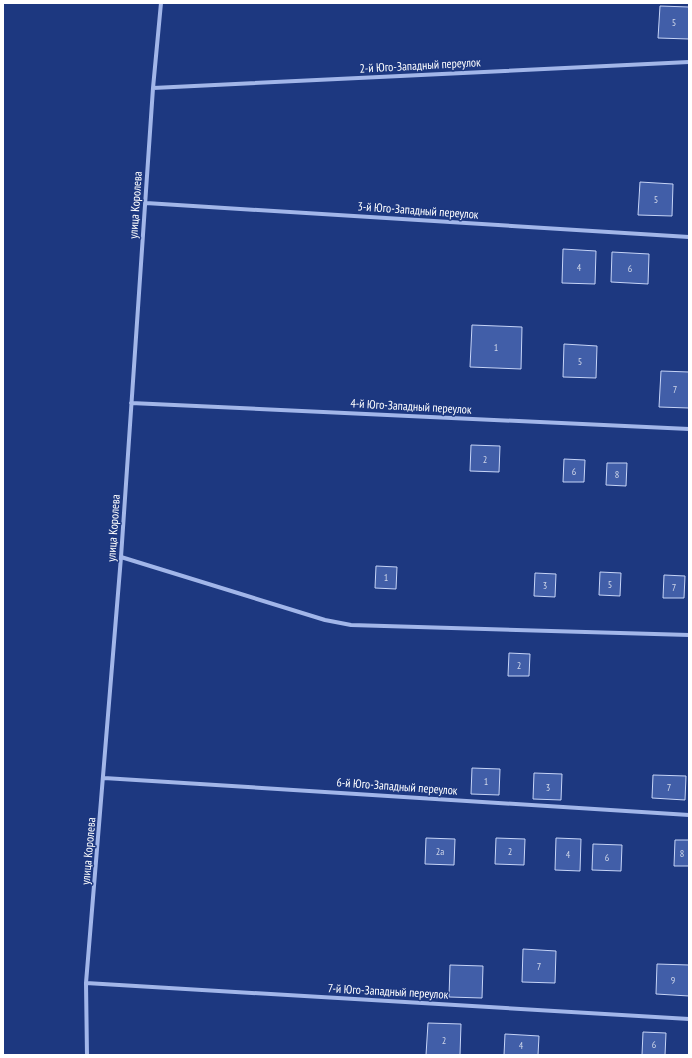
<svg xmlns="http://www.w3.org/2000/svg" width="692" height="1058" viewBox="0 0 692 1058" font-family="'PT Sans Narrow',sans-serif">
<rect width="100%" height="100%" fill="#1d3880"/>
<path fill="#415ea8" stroke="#c6d4f7" d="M660,6L689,7V39L658,38Z
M640,182L673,184L672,216L638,215Z
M563,249L596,251L595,284L562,283Z
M612,252L649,254L648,284L611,282Z
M472,325L522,327L521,369L470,367Z
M564,344L597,346L596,378L563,377Z
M661,371L689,372V408L659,407Z
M471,445L500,446L499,472L470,471Z
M564,459L585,460L584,482H563Z
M607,463H627L626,486L606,485Z
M376,566L397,567L396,589L375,588Z
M600,572L621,573L620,596L599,595Z
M535,573L556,574L555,597L534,596Z
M664,575L685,576L684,598H663Z
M509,653L530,654L529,676H508Z
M472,768L500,769L499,795L471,794Z
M534,773L562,774L561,800L533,799Z
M653,775L686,776L685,800L652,798Z
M426,838L455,839L454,865L425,864Z
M496,838L525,839L524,865L495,864Z
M556,838L581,839L580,871L555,870Z
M675,840H689V866H674Z
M593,844L622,845L621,871L592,870Z
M523,949L556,951L555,983L522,982Z
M657,964L689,965V996L656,994Z
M450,965L483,966L482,998L449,997Z
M428,1023L461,1024L460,1055H426Z
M643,1032L666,1033L665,1055H642Z
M505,1034L539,1036L538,1055H504Z"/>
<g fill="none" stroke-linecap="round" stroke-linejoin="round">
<path stroke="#a2b6e9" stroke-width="4" d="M153,88L689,62
M146,203L689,237
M131,403L689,429
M121,557L325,620L351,625L689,635
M104,778L689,815
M86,983L689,1019
M87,1055L86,983L121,557L153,88L161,3"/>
</g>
<g text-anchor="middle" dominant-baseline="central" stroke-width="3" stroke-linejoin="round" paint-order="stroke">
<g font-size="10" fill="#d0d7e9">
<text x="674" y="22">5</text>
<text x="656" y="199">5</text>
<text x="579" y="267">4</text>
<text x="630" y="268">6</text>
<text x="496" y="347">1</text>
<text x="580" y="361">5</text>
<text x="675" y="389">7</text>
<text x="485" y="459">2</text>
<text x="574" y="471">6</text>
<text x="617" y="474">8</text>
<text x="386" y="577">1</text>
<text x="610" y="584">5</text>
<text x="545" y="585">3</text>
<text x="674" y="587">7</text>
<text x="519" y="665">2</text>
<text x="486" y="781">1</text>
<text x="548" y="787">3</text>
<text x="669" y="787">7</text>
<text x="440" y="851">2а</text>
<text x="510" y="851">2</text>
<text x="682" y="853">8</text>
<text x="568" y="854">4</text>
<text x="607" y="857">6</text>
<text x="539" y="966">7</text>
<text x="673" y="980">9</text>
<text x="444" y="1040">2</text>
<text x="654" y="1044">6</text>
<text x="521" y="1045">4</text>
</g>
<g font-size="12" fill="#fff" stroke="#1d3880">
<text transform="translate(420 65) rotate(-3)">2-й Юго-Западный переулок</text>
<text transform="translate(135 205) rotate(-86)">улица Королева</text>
<text transform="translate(418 210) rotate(4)">3-й Юго-Западный переулок</text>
<text transform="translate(411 406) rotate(3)">4-й Юго-Западный переулок</text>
<text transform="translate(113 528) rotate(-86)">улица Королева</text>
<text transform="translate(397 786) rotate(4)">6-й Юго-Западный переулок</text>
<text transform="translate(88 851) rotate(-85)">улица Королева</text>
<text transform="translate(388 991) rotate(3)">7-й Юго-Западный переулок</text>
</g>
</g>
<rect width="692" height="1058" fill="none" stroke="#ffffff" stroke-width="8"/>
</svg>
